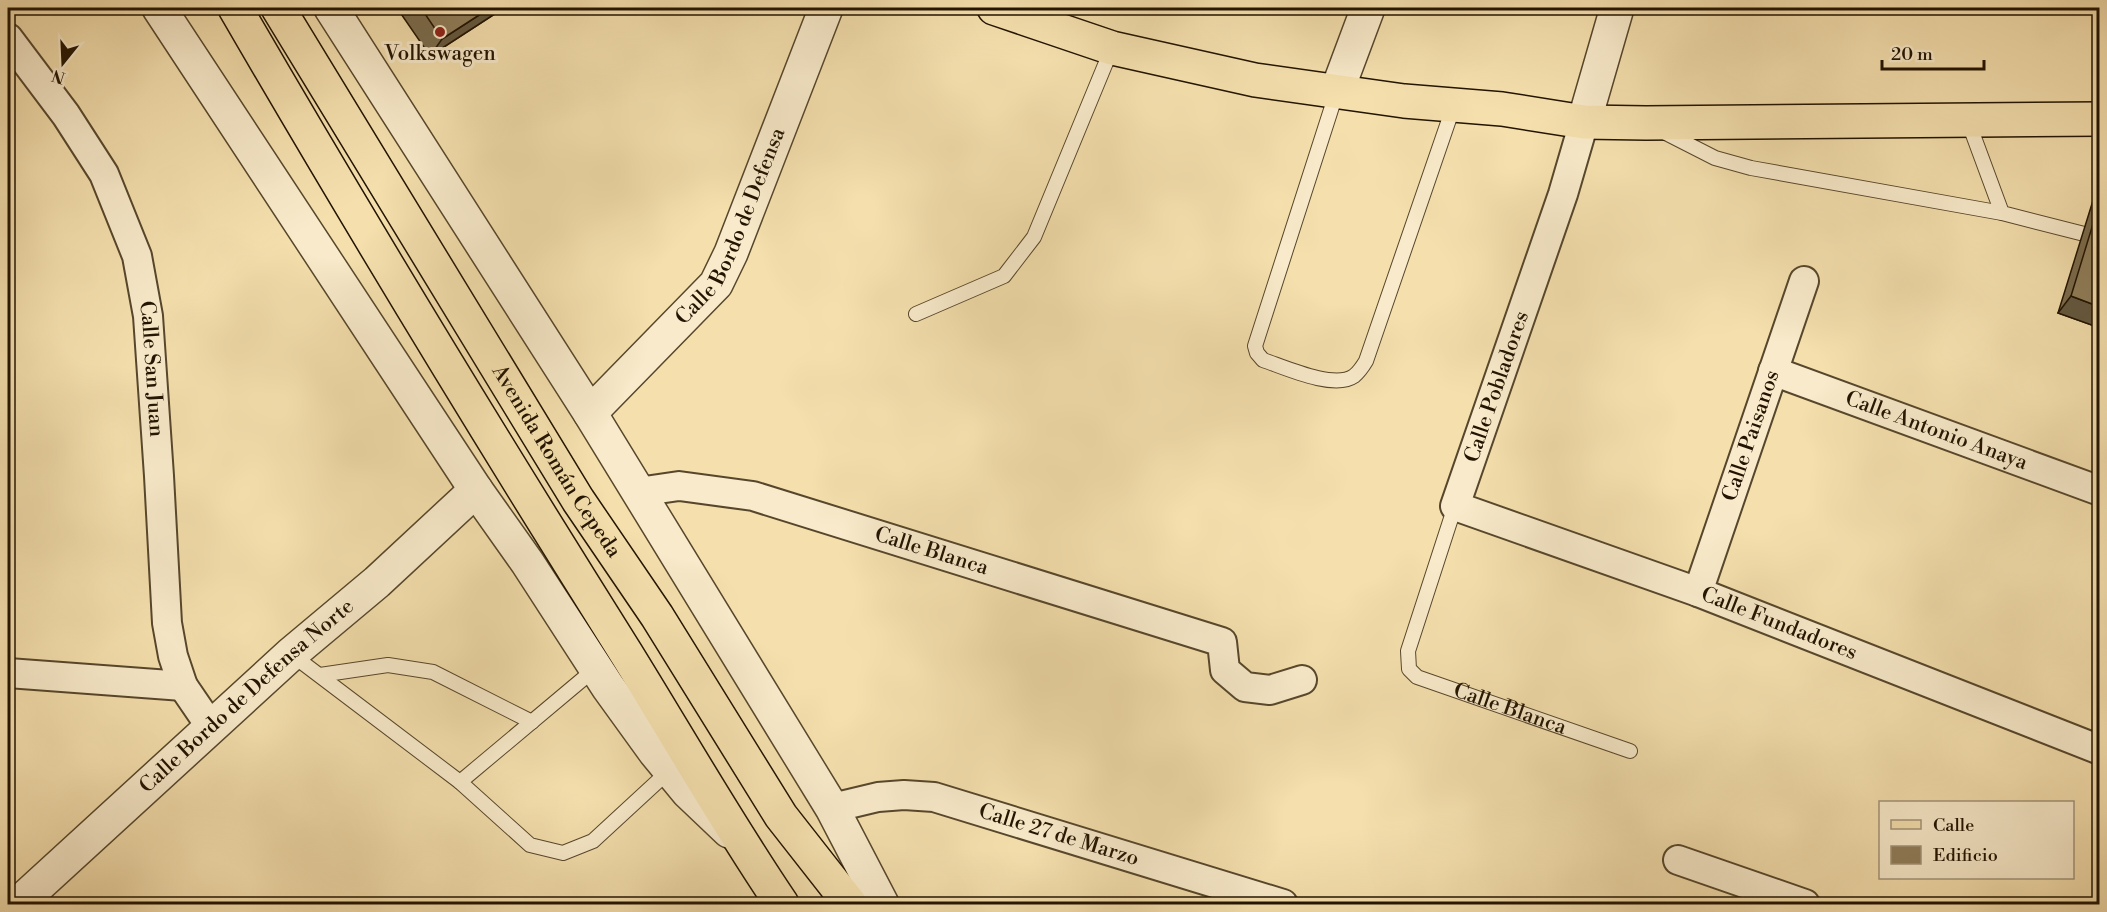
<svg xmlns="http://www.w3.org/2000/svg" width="2107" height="912" viewBox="0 0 2107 912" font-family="'Libre Bodoni',serif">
<rect width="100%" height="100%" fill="#f4dfad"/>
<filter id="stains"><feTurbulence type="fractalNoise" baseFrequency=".00333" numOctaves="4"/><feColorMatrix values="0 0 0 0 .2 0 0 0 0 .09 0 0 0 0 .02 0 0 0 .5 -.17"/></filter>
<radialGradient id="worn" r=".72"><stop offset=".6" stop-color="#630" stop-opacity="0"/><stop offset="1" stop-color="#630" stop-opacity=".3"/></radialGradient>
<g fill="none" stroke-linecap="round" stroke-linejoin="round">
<defs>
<g id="service">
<path d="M1337,91L1255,346L1257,353L1263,360C1284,367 1334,390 1354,376C1359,372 1363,366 1366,361L1454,105"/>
<path d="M1968,121L2002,213L2100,238"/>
<path d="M1662,131L1715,158L1751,168L2002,213"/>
<path d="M916,314L1004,276L1034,237L1112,48"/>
<path id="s1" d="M1455,506L1408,651L1409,669L1417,677L1630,751"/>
<path d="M291,654L460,782"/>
<path d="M596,668L460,782L530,845L563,853L593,841L670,770"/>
<path d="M320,675L388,665L433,672L532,722"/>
</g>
<g id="minor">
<path id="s2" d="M8,38L66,115L104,174L137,256L148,316L159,476L167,623L173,656L183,686L211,727"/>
<path id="s3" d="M1584,122L1563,194L1455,506L1698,592L2100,750"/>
<path id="s4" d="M1773,371L2100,491"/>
<path id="s5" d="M638,492L679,486L753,496L1222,642L1225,670L1245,687L1270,690L1302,680"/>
<path id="s6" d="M1698,592L1804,281"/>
<path d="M8,673L183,686"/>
<path id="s7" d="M832,808L878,797L904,795L934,797L1283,904"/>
<path d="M1678,860L1805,904"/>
</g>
<g id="tertiary">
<path d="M159,8L476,490L527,562L608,687L655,752L688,792L729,831"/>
<path d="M331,8L590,413L832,808L882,904"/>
<path d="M1337,91L1368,8"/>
<path d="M1584,122L1617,8"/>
<path id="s8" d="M590,413L716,284L731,253L826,8"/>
<path id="s9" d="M18,904L291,654L377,582L476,490"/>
</g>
<g id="primary">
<path d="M235,8C361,225 492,440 626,653C678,737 727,823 782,904"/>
<path id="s10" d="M278,8L578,500L657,616L781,816L850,904"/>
<path d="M994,8L1112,48L1255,80L1404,101L1502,109L1584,122L1646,123L2100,119"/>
</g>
</defs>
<use href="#service" stroke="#56472c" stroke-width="16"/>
<use href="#minor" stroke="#56472c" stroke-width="32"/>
<use href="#tertiary" stroke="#56472c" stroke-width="36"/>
<use href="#primary" stroke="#221401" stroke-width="36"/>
<use href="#service" stroke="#f8eaca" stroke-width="14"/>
<use href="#minor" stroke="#f8eaca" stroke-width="28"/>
<use href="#tertiary" stroke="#f8eaca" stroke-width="33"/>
<use href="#primary" stroke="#f4dfad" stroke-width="33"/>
</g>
<path fill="#7b6c4d" stroke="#221401" stroke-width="1.5" d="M397,8H504L430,56Z
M2100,178V328L2058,313Z"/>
<path fill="#64583f" stroke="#221401" stroke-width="1.5" d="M490,8H504L430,56L442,39Z
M2071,296L2100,307V328L2058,313Z"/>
<path fill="#8f7e5a" stroke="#221401" stroke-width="1.5" d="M421,8H490L442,39Z
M2100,201V307L2071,296Z"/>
<circle fill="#8f2418" stroke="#f8eaca" stroke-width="2" cx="440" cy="32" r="6"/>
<g text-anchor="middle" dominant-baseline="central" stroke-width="6" stroke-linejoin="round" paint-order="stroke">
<g font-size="21" fill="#221401" stroke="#f8eaca">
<text x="440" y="54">Volkswagen</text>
</g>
<g font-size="21" fill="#221401" stroke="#f8eaca">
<text stroke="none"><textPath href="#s8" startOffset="238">Calle Bordo de Defensa</textPath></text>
<text stroke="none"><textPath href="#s2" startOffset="369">Calle San Juan</textPath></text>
<text transform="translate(1497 387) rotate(-71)">Calle Pobladores</text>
<text stroke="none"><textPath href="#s4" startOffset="174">Calle Antonio Anaya</textPath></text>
<text stroke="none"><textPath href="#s6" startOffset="165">Calle Paisanos</textPath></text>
<text stroke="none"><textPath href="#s10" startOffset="532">Avenida Román Cepeda</textPath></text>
<text stroke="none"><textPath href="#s5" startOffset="303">Calle Blanca</textPath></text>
<text stroke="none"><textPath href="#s3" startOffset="750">Calle Fundadores</textPath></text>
<text stroke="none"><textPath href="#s9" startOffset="309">Calle Bordo de Defensa Norte</textPath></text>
<text stroke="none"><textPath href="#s1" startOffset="280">Calle Blanca</textPath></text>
<text stroke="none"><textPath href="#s7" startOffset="234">Calle 27 de Marzo</textPath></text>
</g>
</g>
<rect width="2107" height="912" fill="none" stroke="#f4dfad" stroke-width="30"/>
<rect x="9" y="9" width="2089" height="894" fill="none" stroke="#221401" stroke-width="3"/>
<rect x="15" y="15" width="2077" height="882" fill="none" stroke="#221401" stroke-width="1.5"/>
<rect x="1879" y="801" width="195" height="78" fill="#f8eaca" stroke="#a2947a" stroke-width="1.5"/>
<rect x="1891" y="820" width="30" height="9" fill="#f4dfad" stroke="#a2947a" stroke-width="1.5"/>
<text x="1933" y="831" font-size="18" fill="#221401">Calle</text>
<rect x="1891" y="846" width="30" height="18" fill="#8f7e5a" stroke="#a2947a" stroke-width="1.5"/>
<text x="1933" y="861" font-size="18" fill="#221401">Edificio</text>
<g transform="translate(63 63) rotate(198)" stroke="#f8eaca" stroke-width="4.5" paint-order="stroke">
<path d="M0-4.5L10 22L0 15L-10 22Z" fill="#221401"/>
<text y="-9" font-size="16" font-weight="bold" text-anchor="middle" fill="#221401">N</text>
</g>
<path d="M1882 60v9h102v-9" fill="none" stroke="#221401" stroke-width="3"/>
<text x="1891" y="60" font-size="18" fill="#221401" stroke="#f8eaca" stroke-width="4.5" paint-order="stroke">20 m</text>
<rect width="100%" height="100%" filter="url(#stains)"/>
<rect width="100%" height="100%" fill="url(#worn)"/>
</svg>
